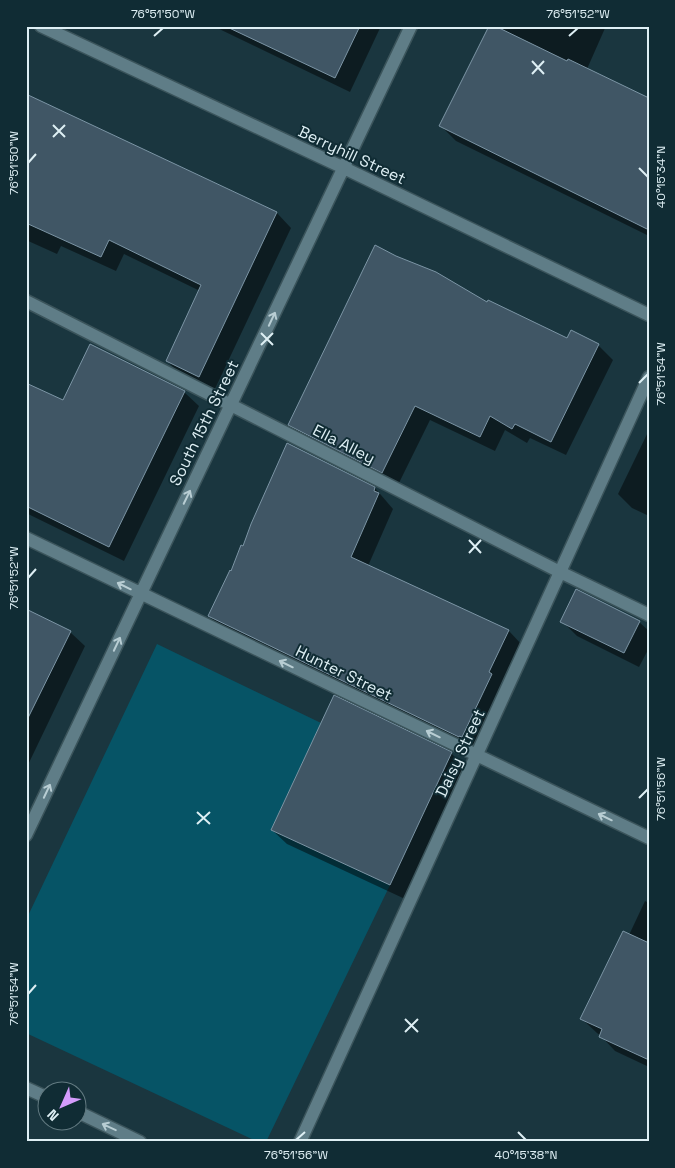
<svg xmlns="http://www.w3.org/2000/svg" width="675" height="1168" viewBox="0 0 675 1168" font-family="'Space Grotesk',sans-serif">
<rect width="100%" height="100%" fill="#1a363f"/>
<path fill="#065466" d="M157,644L321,723L271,830L390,885L266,1142H258L26,1033V920Z"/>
<path fill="#0007" d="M213,26H381L350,92Z
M490,26H606L587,69L649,100V236L456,141L441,126Z
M26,95L277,213L291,228L214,391L182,376L167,361L200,291L124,254L116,271L61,246L57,254L26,240Z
M488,304L568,340L598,345L613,360L566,455L530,438L527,443L505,430L495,451L430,420L397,487L304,439L289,424Z
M26,384L64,402L184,392L199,406L124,561L26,513Z
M649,430V516L632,508L618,494Z
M288,444L375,488L393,509L368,566L509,631L523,646L477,751L224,631L209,616L232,572Z
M576,591L639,622L649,631V648L639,667L577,636L562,621Z
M26,611L70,632L85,646L26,769Z
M451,753L466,768L405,899L287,844L272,830Z
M645,901L649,903V1067L615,1051L601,1036L597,1033L582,1019L629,935Z"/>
<path fill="#405665" stroke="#7c95a5" d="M225,26H360L335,78Z
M489,26H495L567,61L568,59L649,98V230L439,126Z
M26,94L277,212L199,377L166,361L201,285L109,240L101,257L26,223Z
M375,245L396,256L436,272L487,302L488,300L567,338L571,330L599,344L551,442L515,424L512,429L490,416L480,437L415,406L382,473L288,425Z
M90,344L185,391L109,547L26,506V383L63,400Z
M287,443L375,487L374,491L379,493L351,557L509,630L489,672L492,674L462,737L459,736V737L208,616L230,570L231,571L241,545L243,546L251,524Z
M576,589L640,621L624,653L560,622Z
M26,609L71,631L26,722Z
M334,695L452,752L390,885L271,830Z
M623,931L649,943V1060L599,1037L602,1029L580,1019Z"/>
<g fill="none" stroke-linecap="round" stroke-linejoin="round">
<defs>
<path id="minor" d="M41,26L344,168L649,315
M26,301L560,572L649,615
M26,538L649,838
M26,835L411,26
M26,1088L48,1098
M78,1112L140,1142
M300,1142L649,377"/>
</defs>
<use href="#minor" stroke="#3b545b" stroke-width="15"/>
<use href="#minor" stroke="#5f7d87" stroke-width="12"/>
</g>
<defs><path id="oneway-shaft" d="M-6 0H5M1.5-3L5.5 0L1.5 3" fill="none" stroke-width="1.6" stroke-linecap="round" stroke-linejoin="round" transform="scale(1.25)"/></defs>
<g stroke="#b8cdd3">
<use href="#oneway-shaft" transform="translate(272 319) rotate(-65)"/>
<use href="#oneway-shaft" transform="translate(187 497) rotate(-64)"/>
<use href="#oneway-shaft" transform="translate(124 586) rotate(-154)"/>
<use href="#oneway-shaft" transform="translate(117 644) rotate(-65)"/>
<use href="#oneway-shaft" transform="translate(286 664) rotate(-154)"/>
<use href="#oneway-shaft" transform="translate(433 734) rotate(-154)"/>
<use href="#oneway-shaft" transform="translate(47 791) rotate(-65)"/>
<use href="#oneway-shaft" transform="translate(605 817) rotate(-154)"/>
<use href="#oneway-shaft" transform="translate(109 1127) rotate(-155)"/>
</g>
<path fill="none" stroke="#deeff4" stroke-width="2" d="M154,36L163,28M569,36L578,28M532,61L544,74M532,74L544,61M53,125L65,137M53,137L65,125M28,163L36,154M639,168L648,177M261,333L273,345M261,345L273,333M639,383L648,374M469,540L481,553M469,553L481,540M28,578L36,569M639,798L648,789M197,812L210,824M197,824L210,812M28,994L36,985M405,1019L418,1032M405,1032L418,1019M518,1132L526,1140M296,1140L305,1132"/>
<g text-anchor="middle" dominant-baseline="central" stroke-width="4" stroke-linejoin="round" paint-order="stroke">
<g font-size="16" fill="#deeff4" stroke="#102c34">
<text transform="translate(352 155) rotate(25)">Berryhill Street</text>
<text transform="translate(204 423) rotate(-64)">South 15th Street</text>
<text transform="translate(344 444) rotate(27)">Ella Alley</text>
<text transform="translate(344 673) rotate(26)">Hunter Street</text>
<text transform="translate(460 753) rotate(-65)">Daisy Street</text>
</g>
</g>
<rect width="675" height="1168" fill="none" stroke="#102c34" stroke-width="55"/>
<g transform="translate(62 1106) rotate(225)"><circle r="24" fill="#102c34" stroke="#627a81"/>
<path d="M0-4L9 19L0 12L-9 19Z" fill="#d49cfc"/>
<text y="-8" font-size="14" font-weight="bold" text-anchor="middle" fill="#deeff4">N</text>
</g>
<rect x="28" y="28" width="620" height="1112" fill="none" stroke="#deeff4" stroke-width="2"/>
<g font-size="12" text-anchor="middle" fill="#deeff4">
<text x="163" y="18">76°51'50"W</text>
<text x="578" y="18">76°51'52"W</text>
<text transform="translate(14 163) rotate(-90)" y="4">76°51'50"W</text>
<text transform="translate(661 177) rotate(-90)" y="4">40°15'34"N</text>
<text transform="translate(661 374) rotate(-90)" y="4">76°51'54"W</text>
<text transform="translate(14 578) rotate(-90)" y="4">76°51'52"W</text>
<text transform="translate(661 789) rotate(-90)" y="4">76°51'56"W</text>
<text transform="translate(14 994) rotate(-90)" y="4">76°51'54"W</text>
<text x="296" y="1159">76°51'56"W</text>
<text x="526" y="1159">40°15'38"N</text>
</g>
</svg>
